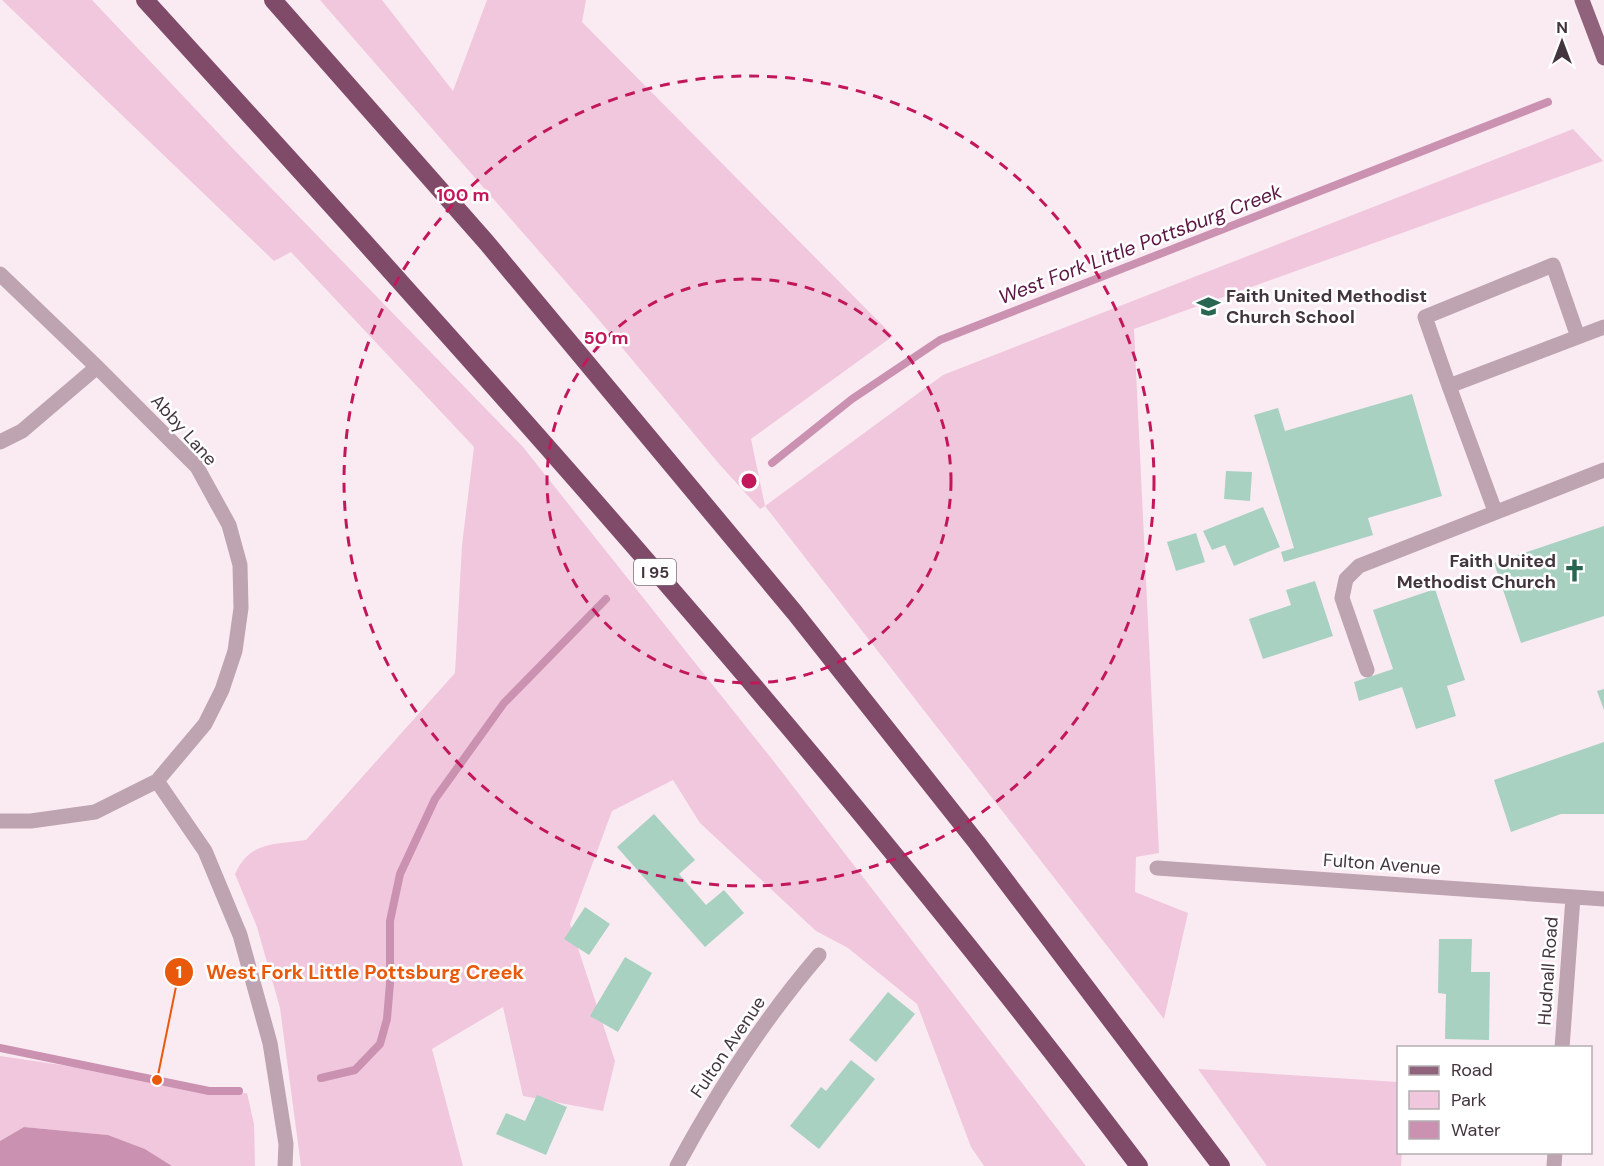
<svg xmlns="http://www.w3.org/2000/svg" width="1604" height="1166" viewBox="0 0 1604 1166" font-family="'DM Sans',sans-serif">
<rect width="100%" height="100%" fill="#faebf3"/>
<path fill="#f0c7dc" d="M2,0H92L240,156L523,447L775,763L1086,1166H984L971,1147L917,1004L848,948L816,931L700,823L673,780L612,811L570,924L615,1061L603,1111L523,1096L503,1007L432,1049L463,1166H301L280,1008L257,927L235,874C250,841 273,845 306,840L455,673L462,545L474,447L291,252L274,261Z
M320,0H382L453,91L487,0H586L582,22L893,336L751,439L765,506L943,375L1573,129L1603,161L1134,329L1159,853L1136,857L1135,892L1188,913L1164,1019L765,506L760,509L720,465L599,320Z
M0,1056L102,1071L213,1095L247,1093L254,1124L255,1166H172L145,1149L108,1135L24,1127L0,1141Z
M1198,1069L1398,1082V1152L1402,1153L1401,1166H1267Z"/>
<path fill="#cb91b1" d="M24,1127L108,1135L145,1149L172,1166H0V1141Z"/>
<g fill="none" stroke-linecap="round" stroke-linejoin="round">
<path stroke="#cb91b1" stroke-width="8" d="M772,463L852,399L940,340L1548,102
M0,1048L209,1091H239
M321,1078L355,1070L380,1044L387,1019L390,983V921L400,874L435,799L504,703L606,599"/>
</g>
<path fill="#a8d1c1" d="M1412,394L1442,496L1368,518L1373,535L1284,562L1281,552L1294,548L1254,415L1278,408L1285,431Z
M1226,471L1252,472L1250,501L1224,499Z
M1263,507L1280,547L1234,566L1225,545L1212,550L1203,531Z
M1604,526V616L1521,643L1494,563Z
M1196,533L1205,562L1176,571L1167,542Z
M1315,581L1333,636L1263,659L1249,619L1291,605L1286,590Z
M1435,589L1465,680L1447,686L1456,716L1416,729L1402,687L1359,701L1354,682L1393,669L1373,610Z
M1604,689V710L1597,691Z
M1604,742V814H1561L1511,832L1494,780Z
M654,814L695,860L679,874L706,905L724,890L744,913L705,947L617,847Z
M585,907L610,924L589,955L564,939Z
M1439,939H1472L1471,972H1490L1489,1040L1445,1039L1446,994L1438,993Z
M625,957L652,973L618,1032L590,1016Z
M888,992L915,1014L876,1062L849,1040Z
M851,1060L875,1079L819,1149L790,1126L821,1087L826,1091Z
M537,1095L567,1107L546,1155L496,1134L506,1113L525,1121Z"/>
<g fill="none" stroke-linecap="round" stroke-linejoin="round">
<path stroke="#bea3b1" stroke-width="15" d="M0,274L97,367L197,467L229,525L240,565L241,608L235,651L222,690L205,724L157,781L95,812L31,821H0
M1449,386L1425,317L1553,265L1578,337
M0,442L22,431L97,367
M1495,511L1449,386L1604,327
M1367,670L1342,598L1346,579L1359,566L1604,470
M157,781L205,851L240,935L270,1043L286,1144L285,1166
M1157,868L1604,899
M1562,1048L1573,897
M677,1166C717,1092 764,1019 819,955
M1554,1166L1555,1152"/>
<path stroke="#91627c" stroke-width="15" d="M1582,0L1604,58"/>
<path stroke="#804b69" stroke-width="18" d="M145,0C489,378 832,757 1139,1166
M273,0L487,243L795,613L977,843L1221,1166"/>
</g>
<g fill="none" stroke="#c2185b" stroke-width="3" stroke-dasharray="10 8">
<circle cx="749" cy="481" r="202"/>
<circle cx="749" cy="481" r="405"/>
</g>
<defs>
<symbol id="school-bare" viewBox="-9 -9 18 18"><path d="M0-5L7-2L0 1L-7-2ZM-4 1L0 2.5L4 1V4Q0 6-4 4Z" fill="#286652" stroke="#fff" stroke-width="2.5" paint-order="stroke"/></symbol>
<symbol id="church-bare" viewBox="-9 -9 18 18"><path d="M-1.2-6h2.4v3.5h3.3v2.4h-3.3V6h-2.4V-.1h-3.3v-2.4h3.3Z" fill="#286652" stroke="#fff" stroke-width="2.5" paint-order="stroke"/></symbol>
</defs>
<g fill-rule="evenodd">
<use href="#school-bare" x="1192" y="290" width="33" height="33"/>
<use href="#church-bare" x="1558" y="554" width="33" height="33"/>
</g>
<g text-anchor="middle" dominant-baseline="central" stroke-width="5" stroke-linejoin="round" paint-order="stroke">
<rect fill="#fff" stroke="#7b7277" stroke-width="1.5" x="634" y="559" width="42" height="26" rx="4.5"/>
<g font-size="16" font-weight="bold" fill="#43353d">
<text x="655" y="572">I 95</text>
</g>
<g font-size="18" font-weight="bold" fill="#43353d" stroke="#fff" text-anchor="start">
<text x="1226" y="296">Faith United Methodist<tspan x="1226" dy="21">Church School</tspan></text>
<text x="1556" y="561" text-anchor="end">Faith United<tspan x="1556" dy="21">Methodist Church</tspan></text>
</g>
<g font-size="18" fill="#43353d" stroke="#fff">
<text transform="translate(184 430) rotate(48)">Abby Lane</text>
<text transform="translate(1382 864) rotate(4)">Fulton Avenue</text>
<text transform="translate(1548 971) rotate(-86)">Hudnall Road</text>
<text transform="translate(728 1047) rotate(-56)">Fulton Avenue</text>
</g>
<g font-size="20" font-style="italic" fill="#5b1643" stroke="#fff">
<text transform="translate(1140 244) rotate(-21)">West Fork Little Pottsburg Creek</text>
</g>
</g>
<circle cx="749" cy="481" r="9" fill="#c2185b" stroke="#fff" stroke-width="3"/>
<g font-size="18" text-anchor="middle" font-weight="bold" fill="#c2185b" stroke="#fff" stroke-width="5" stroke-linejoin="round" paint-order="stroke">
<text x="463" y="201">100 m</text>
<text x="606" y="344">50 m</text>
</g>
<path fill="none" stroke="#e8590c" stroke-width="2" d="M157 1080L179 972"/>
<g fill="#e8590c" stroke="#fff" stroke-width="2">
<circle cx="157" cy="1080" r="6"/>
<circle cx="179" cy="972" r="15"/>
</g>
<g font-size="18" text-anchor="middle" font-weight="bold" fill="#fff">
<text x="179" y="978">1</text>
</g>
<g font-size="20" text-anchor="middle" font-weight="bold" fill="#e8590c" stroke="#fff" stroke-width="5" stroke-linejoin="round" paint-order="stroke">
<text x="365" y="979">West Fork Little Pottsburg Creek</text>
</g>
<rect x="1397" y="1046" width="195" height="108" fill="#ffffff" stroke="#b4aeb1" stroke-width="1.5"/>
<rect x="1409" y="1066" width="30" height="9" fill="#91627c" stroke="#b4aeb1" stroke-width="1.5"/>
<text x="1451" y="1076" font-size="18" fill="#43353d">Road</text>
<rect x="1409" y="1091" width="30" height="18" fill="#f0c7dc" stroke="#b4aeb1" stroke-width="1.5"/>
<text x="1451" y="1106" font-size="18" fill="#43353d">Park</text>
<rect x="1409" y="1121" width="30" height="18" fill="#cb91b1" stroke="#b4aeb1" stroke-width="1.5"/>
<text x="1451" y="1136" font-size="18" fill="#43353d">Water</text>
<g transform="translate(1562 42)" stroke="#ffffff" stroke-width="4.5" paint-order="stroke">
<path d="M0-4.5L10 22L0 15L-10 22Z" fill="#43353d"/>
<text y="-9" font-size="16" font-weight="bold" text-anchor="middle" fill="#43353d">N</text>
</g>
</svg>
